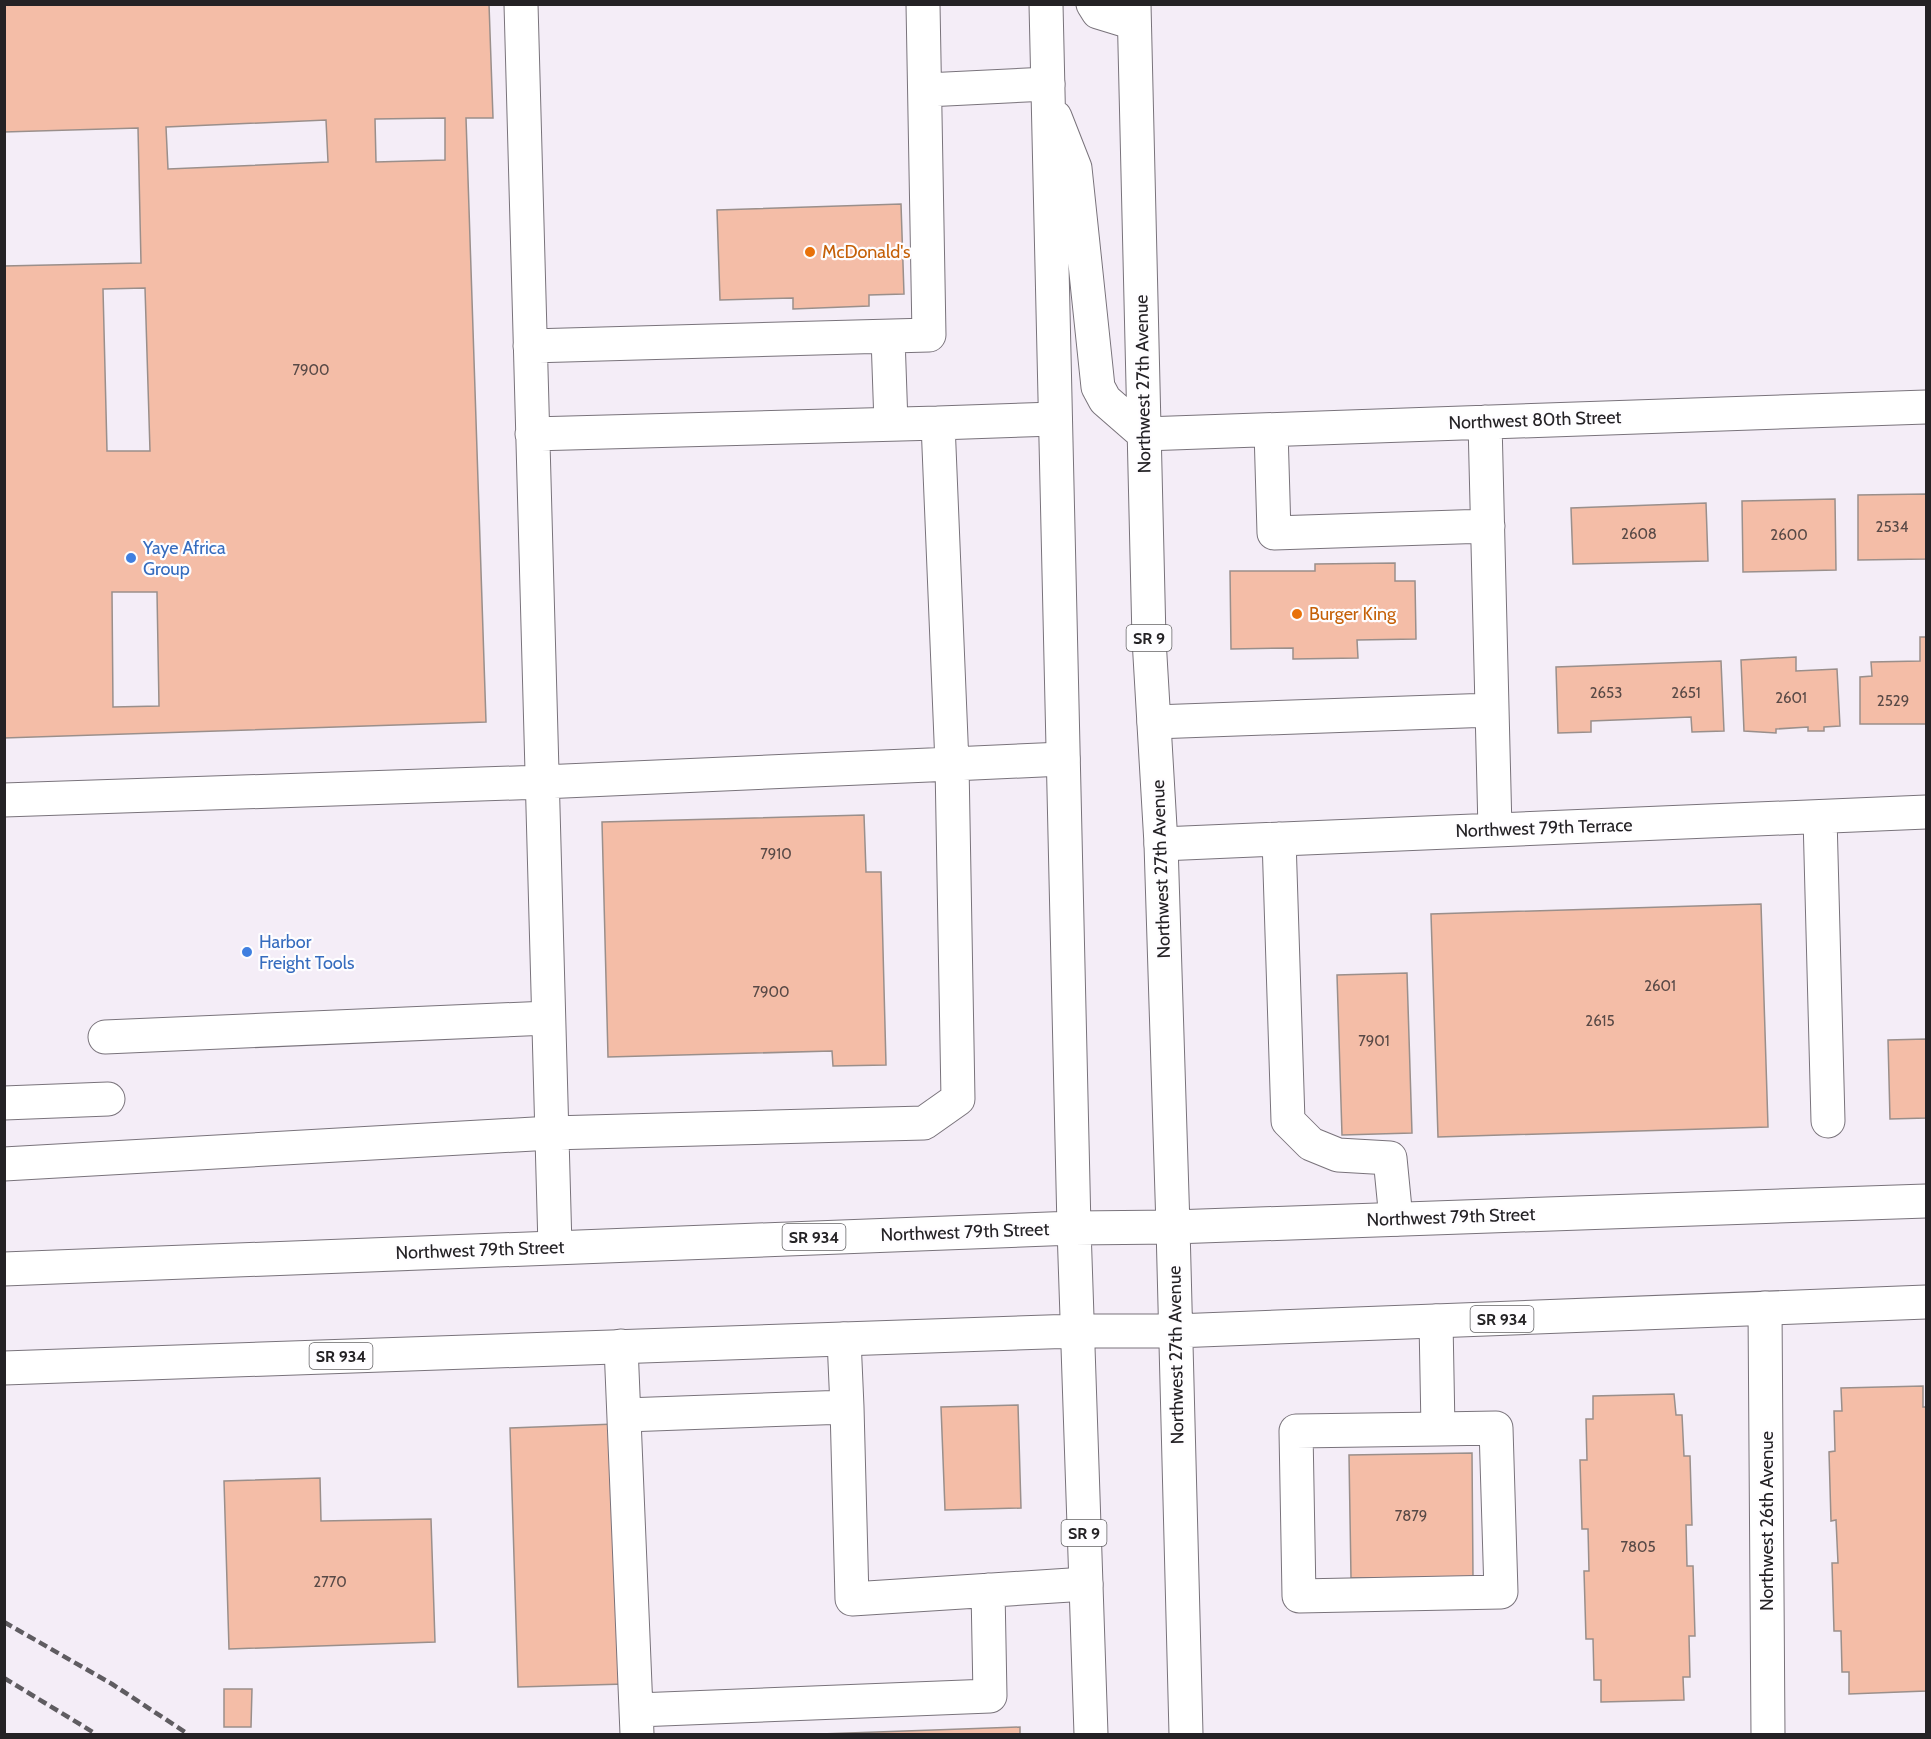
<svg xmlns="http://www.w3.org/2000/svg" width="1931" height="1739" viewBox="0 0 1931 1739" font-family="Cabin,sans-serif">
<rect width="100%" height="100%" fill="#f4edf7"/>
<path fill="#f4bda7" stroke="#9a8f8b" stroke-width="1.5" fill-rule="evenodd" d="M4,4H489L493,118H466L486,722L4,738V266L141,263L138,128L4,132ZM445,118V160L376,162L375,119ZM326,120L328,162L168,169L166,127ZM145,288L150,451H107L103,289ZM112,592H157L159,706L113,707Z
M901,204L904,294L869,295V306L793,309V298L720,300L717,210Z
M1926,494V559L1858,560V495Z
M1835,499L1836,570L1743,572L1742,501Z
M1706,503L1708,561L1573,564L1571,508Z
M1395,563V581H1415L1416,639L1357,640L1358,658L1293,659V648L1231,649L1230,571H1315V564Z
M1920,637H1926V724H1860V677L1872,676L1871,662L1920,661Z
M1796,657V671L1837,669L1840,726L1824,727V731H1808V727L1776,729V733L1744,731L1741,660Z
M1721,661L1724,731L1692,732L1691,717L1591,721V732L1558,733L1556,667Z
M864,815L866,872H881L886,1065L833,1066L832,1051L608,1057L602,822Z
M1761,904L1768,1127L1438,1137L1431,914Z
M1407,973L1412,1133L1342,1135L1337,975Z
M1926,1039V1118L1890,1119L1888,1040Z
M1923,1386V1407H1926V1691L1849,1694V1672H1842L1841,1631H1834L1832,1563H1838L1836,1520L1831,1521L1829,1452L1835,1451L1834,1411H1842L1841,1388Z
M1674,1394L1676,1415H1682L1684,1456H1690L1692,1525H1686L1687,1566H1693L1695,1636H1689L1690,1677H1683L1684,1700L1601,1702V1680H1594L1593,1639H1586L1584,1571H1589L1588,1529H1582L1580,1460H1587L1586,1419H1593V1396Z
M1018,1405L1021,1508L945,1510L941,1407Z
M615,1424L625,1684L518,1687L510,1428Z
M1472,1453L1473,1577L1351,1578L1349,1455Z
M320,1478L321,1521L431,1519L435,1642L229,1649L224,1481Z
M224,1689H252L251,1727H224Z
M1020,1727V1734H820Z"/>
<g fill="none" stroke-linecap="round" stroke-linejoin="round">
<defs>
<path id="minor" d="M521,4L555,1247
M926,90L1048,84
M888,337L891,424
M530,346L929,335L923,4
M1485,422L1495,830
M938,423L1055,419
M1271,430L1274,533L1488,526
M1144,434L1926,407
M1154,722L1492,710
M4,800L542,782L952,764L938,423L532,434
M1820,817L1828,1121
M1279,839L1288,1121L1311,1144L1338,1155L1390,1158L1396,1219
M1161,844L1926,812
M105,1037L548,1018
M4,1103L108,1099
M4,1164L551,1133L924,1123L958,1099L952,764L1063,759
M1765,1308L1768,1734
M1436,1321L1438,1429L1496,1428L1501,1592L1299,1596L1296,1431L1438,1429
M844,1339L847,1407
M621,1346L637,1734
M625,1415L847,1407L852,1599L1086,1584
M637,1710L990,1696L988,1590"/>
<path id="major" d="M1046,4L1074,1228L1091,1734
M1093,4L1098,12L1134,23
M1134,4L1149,639L1161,844L1173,1227L1186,1734
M1055,117L1075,168L1098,387L1105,400L1144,434
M4,1269L1074,1228L1173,1227L1926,1201
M4,1368L1077,1331H1175L1926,1302"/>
</defs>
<use href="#minor" stroke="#79737b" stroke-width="35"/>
<use href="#major" stroke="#79737b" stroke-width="35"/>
<use href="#minor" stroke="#fff" stroke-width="33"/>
<use href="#major" stroke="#fff" stroke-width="33"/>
<path stroke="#5f5c61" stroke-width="4.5" stroke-dasharray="9 4.5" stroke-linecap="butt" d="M4,1622L112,1684L188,1734
M4,1678L96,1734"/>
</g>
<g fill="#e8710a" stroke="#fefdff" stroke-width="2">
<circle cx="810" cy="252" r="6"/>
<circle cx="1297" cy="614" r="6"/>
</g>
<g fill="#3f7fe0" stroke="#fefdff" stroke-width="2">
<circle cx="131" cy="558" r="6"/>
<circle cx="247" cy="952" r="6"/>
</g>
<g text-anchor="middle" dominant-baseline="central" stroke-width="4.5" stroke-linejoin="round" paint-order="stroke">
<g font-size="15" fill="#584946">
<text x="311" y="370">7900</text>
<text x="1892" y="527">2534</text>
<text x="1639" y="534">2608</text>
<text x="1789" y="535">2600</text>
<text x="1606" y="693">2653</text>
<text x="1686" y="693">2651</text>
<text x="1791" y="698">2601</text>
<text x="1893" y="701">2529</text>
<text x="776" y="854">7910</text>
<text x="1660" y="986">2601</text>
<text x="771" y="992">7900</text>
<text x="1600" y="1021">2615</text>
<text x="1374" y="1041">7901</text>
<text x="1411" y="1516">7879</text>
<text x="1638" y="1547">7805</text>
<text x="330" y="1582">2770</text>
</g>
<g fill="#fefdff" stroke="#656466" stroke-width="1.5">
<rect x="1126.5" y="625" width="45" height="26" rx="4.5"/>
<rect x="782.5" y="1224" width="63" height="26" rx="4.5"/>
<rect x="1470.5" y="1306" width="63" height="26" rx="4.5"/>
<rect x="309.5" y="1343" width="63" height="26" rx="4.5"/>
<rect x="1061.5" y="1520" width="45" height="26" rx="4.5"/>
</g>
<g font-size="16" font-weight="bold" fill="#242225">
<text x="1149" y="638">SR 9</text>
<text x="814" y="1237">SR 934</text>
<text x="1502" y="1319">SR 934</text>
<text x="341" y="1356">SR 934</text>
<text x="1084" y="1533">SR 9</text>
</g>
<g font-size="18" fill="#c56008" stroke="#fefdff" text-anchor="start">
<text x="822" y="252">McDonald's</text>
<text x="1309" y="614">Burger King</text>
</g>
<g font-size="18" fill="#242225" stroke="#fefdff">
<text transform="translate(1143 384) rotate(-91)">Northwest 27th Avenue</text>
<text transform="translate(1535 420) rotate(-2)">Northwest 80th Street</text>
<text transform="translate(1544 828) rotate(-2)">Northwest 79th Terrace</text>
<text transform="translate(1161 869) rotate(-92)">Northwest 27th Avenue</text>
<text transform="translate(1451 1217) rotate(-2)">Northwest 79th Street</text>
<text transform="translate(965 1232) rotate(-2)">Northwest 79th Street</text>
<text transform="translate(480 1250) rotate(-2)">Northwest 79th Street</text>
<text transform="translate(1176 1355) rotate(-91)">Northwest 27th Avenue</text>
<text transform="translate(1767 1521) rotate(-90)">Northwest 26th Avenue</text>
</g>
<g font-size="18" fill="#366cbe" stroke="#fefdff" text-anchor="start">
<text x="143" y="548">Yaye Africa<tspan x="143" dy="21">Group</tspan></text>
<text x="259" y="942">Harbor<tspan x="259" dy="21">Freight Tools</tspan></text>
</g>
</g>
<rect width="1931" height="1739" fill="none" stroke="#242225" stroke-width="12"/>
</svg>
